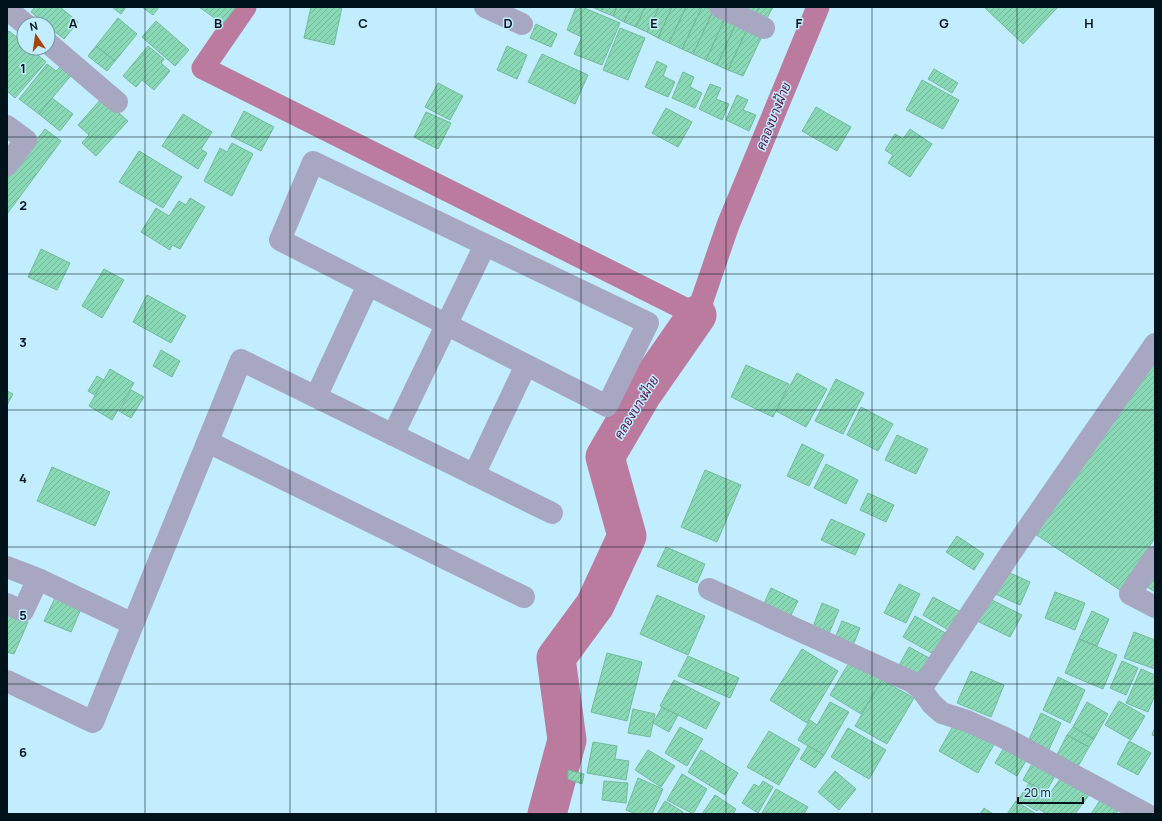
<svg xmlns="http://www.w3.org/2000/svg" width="1162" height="821" viewBox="0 0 1162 821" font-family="Manrope,Sarabun,sans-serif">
<defs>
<pattern id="building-hatch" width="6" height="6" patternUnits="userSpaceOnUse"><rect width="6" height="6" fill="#8ad9b6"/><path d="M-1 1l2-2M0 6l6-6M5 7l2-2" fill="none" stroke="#75b99c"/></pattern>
</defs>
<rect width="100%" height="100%" fill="#c1edfe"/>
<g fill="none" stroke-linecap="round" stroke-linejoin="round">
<path stroke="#ba7b9f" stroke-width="23" d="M245,7L203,68L697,315L728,225L818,7"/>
<path stroke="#ba7b9f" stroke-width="39" d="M547,814L567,740L556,658L595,605L627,536L605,457L642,394L697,315"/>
</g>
<path fill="url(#building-hatch)" stroke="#73ba9b" d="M35,7H60L78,22L64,39L48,26V24H46L31,12Z
M112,7H126L121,14Z
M142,7H159L153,15Z
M199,7H236L223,24Z
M311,7H342L334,45L304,38Z
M576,7H582L620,23L602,65L574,54L582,37L567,30Z
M592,7H603L601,11Z
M603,7H617L613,16L601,11Z
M617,7H631L624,22L613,16Z
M631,7H645L636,27L624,22Z
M645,7H659L647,32L636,27Z
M659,7H672L658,38L647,32Z
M672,7H686L669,43L658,38Z
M686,7H702L682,49L669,43Z
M702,7H706L713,11L693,54L682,49Z
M746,7H759L756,13L745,8Z
M759,7H773L767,18L756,13Z
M984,7H1058L1023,44Z
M713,11L726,16L706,60L693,54Z
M726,16L737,21L717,65L706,60Z
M118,18L137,34L115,61L96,46Z
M156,21L189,50L175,66L142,37Z
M737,21L748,27L728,70L717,65Z
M536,24L557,34L551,47L530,38Z
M748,27L763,34L743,76L728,70Z
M620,28L645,38L628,80L603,70Z
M9,31L24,43V48H30L46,62L15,98L7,91V33Z
M96,46L115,61L107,71L88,56Z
M148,46L164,59L161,63L170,71L154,90L142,80L136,87L123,76Z
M507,46L527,55L517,79L497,70Z
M542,54L588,75L575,104L528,82Z
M657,61L667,66L663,76L675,82L668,97L645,87Z
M47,64L56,71L62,65L73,73L39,114L19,99Z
M934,69L958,83L952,93L928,79Z
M683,72L694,77L690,87L702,93L695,108L672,98Z
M922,80L959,100L943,129L906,110Z
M438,83L463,96L450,120L425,107Z
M710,84L721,88L716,99L729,104L722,120L699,109Z
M737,95L748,100L743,110L756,115L749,131L726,120Z
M52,98L73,114L60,131L39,114Z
M102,98L128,121L96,156L82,143L89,135L78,125Z
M816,107L851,127L837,151L802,131Z
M666,108L692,122L678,147L652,133Z
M244,111L274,127L261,151L231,136Z
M426,112L451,123L438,149L414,137Z
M183,114L212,132L201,149L207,153L198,169L162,146Z
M45,129L61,141L7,214V179Z
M910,129L932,144L910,177L888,163L893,155L885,150L895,134L903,139Z
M232,143L253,154L232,196L204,181L220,148L227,152Z
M139,151L182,177L163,208L119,182Z
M190,198L205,207L180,249L172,245L170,250L141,232L156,208L169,216L179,201L186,205Z
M41,249L70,263L57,290L28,277Z
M104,269L124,280L102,318L82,306Z
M147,295L186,316L171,343L133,322Z
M161,350L180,361L172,377L153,366Z
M1155,356V538L1120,590L1035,534Z
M746,365L789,384L773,417L731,397Z
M110,369L134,383L112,420L89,406Z
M797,373L827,389L806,427L776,411Z
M97,376L104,380L95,395L88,391Z
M836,379L864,393L843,434L815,421Z
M131,390L144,397L131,418L119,411Z
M7,391L13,394L7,405Z
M861,407L893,424L878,451L847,435Z
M897,435L928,449L916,474L885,460Z
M802,444L824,455L809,486L787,476Z
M826,464L858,480L846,504L814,488Z
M52,467L110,492L95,526L37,501Z
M705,470L741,485L717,542L681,527Z
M868,493L894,505L886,522L860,510Z
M831,519L865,534L855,555L821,540Z
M957,536L984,554L974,570L946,552Z
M666,547L705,564L697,583L657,566Z
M1001,569L1030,582L1020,605L991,592Z
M1155,573V592L1146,586Z
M899,584L920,594L906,623L884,613Z
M771,588L798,601L788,621L762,608Z
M1055,592L1085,603L1075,630L1045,618Z
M657,595L705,616L688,655L640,634Z
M933,597L961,612L950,631L923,615Z
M986,597L1022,615L1010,637L975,620Z
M55,598L81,609L71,632L44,621Z
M822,603L839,610L827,638L811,632Z
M1092,611L1109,619L1097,646L1079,639Z
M7,613L28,622L14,654L7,652Z
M915,616L949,635L937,656L903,637Z
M842,621L860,628L852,648L834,640Z
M1134,632L1155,640V669L1124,658Z
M1079,639L1117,655L1103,689L1065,673Z
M909,647L933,660L921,682L897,669Z
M802,649L838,671L807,723L770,700Z
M607,653L642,662L627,721L591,712Z
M688,656L739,678L730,698L678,676Z
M850,661L882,680L861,714L830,695Z
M1122,661L1138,668L1126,695L1110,688Z
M1141,669L1155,675V695L1148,712L1126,703Z
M971,671L1004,685L991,717L957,703Z
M1058,677L1085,690L1070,723L1043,710Z
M674,680L720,703L706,729L660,706Z
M882,680L914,698L887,744L855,726Z
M1119,701L1145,716L1131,740L1105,725Z
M830,702L849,712L824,755L798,740L810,720L817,725Z
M1087,702L1108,714L1094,739L1073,727Z
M662,707L678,715L669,732L653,723Z
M633,709L655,714L650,737L628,733Z
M1041,713L1061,723L1046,756L1026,746Z
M957,719L996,741L978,773L939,751Z
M680,727L703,739L687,766L665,753Z
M1073,727L1094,739L1089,747L1067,735Z
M1155,727V736L1152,735Z
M848,728L886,750L869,779L831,757Z
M769,731L800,749L779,785L747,767Z
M1067,735L1089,747L1076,770L1055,759Z
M1129,741L1151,753L1138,775L1117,764Z
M593,742L617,746L615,759L629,761L626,780L587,773Z
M1006,744L1028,757L1017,776L995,763Z
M808,746L824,755L815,768L800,759Z
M648,750L675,766L661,787L635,770Z
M701,750L738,773L725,795L688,772Z
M1033,762L1056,774L1046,792L1023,780Z
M568,770L584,774L582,784L568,779Z
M835,771L856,789L839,810L818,792Z
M1065,772L1092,791L1075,814H1047L1039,809Z
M682,774L707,789L693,814L667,800Z
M638,778L663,789L652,814H636L626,810Z
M604,781L628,783L626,803L602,800Z
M763,781L773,787L758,813L742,803L754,784L759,787Z
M1029,783L1048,793L1037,811L1018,800Z
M776,789L808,807L804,814L762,813Z
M715,795L736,809L733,814H702Z
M1103,796L1120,807L1116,814H1091Z
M665,801L683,812L682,814H657Z
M1016,801L1036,814H1007Z
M984,808L993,814H980Z"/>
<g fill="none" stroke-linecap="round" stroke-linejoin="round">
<path stroke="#a7a7c2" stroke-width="22" d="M485,7L522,24
M720,7L764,28
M7,9L25,24
M48,43L117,102
M7,126L26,140L7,165
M313,162L648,323L607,406L280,240Z
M316,397L368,285
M393,435L485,245
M208,442L524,597
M474,475L526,365
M1155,557L1130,594L1155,607
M7,567L38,579L133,624
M709,589L912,682L921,689L932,704L942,713L967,721L1003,737L1146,814
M7,604L23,611L38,579
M7,681L93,722L241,360L552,513
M921,689L1008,557L1155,344"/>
</g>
<path fill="none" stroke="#00121a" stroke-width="1" stroke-opacity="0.55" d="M145,7V814M290,7V814M436,7V814M581,7V814M726,7V814M872,7V814M1017,7V814M7,137H1155M7,274H1155M7,410H1155M7,547H1155M7,684H1155"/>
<g text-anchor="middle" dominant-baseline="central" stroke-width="3" stroke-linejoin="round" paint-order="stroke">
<g font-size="13" font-style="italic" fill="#5a0c41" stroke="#c1edfe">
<text transform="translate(773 116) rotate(-68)">คลองบางฝ้าย</text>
<text transform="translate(636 407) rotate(-58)">คลองบางฝ้าย</text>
</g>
</g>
<g font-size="13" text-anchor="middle" font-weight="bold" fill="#00121a" stroke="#c1edfe" stroke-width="3" stroke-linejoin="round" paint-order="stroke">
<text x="73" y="28">A</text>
<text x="218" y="28">B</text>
<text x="363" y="28">C</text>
<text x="508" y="28">D</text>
<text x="654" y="28">E</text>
<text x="799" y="28">F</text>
<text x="944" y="28">G</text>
<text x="1089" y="28">H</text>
<text x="23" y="73">1</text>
<text x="23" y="210">2</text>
<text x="23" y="347">3</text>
<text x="23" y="483">4</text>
<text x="23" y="620">5</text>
<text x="23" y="757">6</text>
</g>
<rect width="1162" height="821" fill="none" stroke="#00121a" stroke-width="16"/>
<g transform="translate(36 36) rotate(347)"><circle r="19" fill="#c1edfe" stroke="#7495a3"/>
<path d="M0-3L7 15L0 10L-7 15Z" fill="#a64407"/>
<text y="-6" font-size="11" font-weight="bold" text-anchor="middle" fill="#00121a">N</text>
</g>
<path d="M1018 797v6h65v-6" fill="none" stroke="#00121a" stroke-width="2"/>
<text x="1024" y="797" font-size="12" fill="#00121a" stroke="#c1edfe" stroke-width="3" paint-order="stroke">20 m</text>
</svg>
